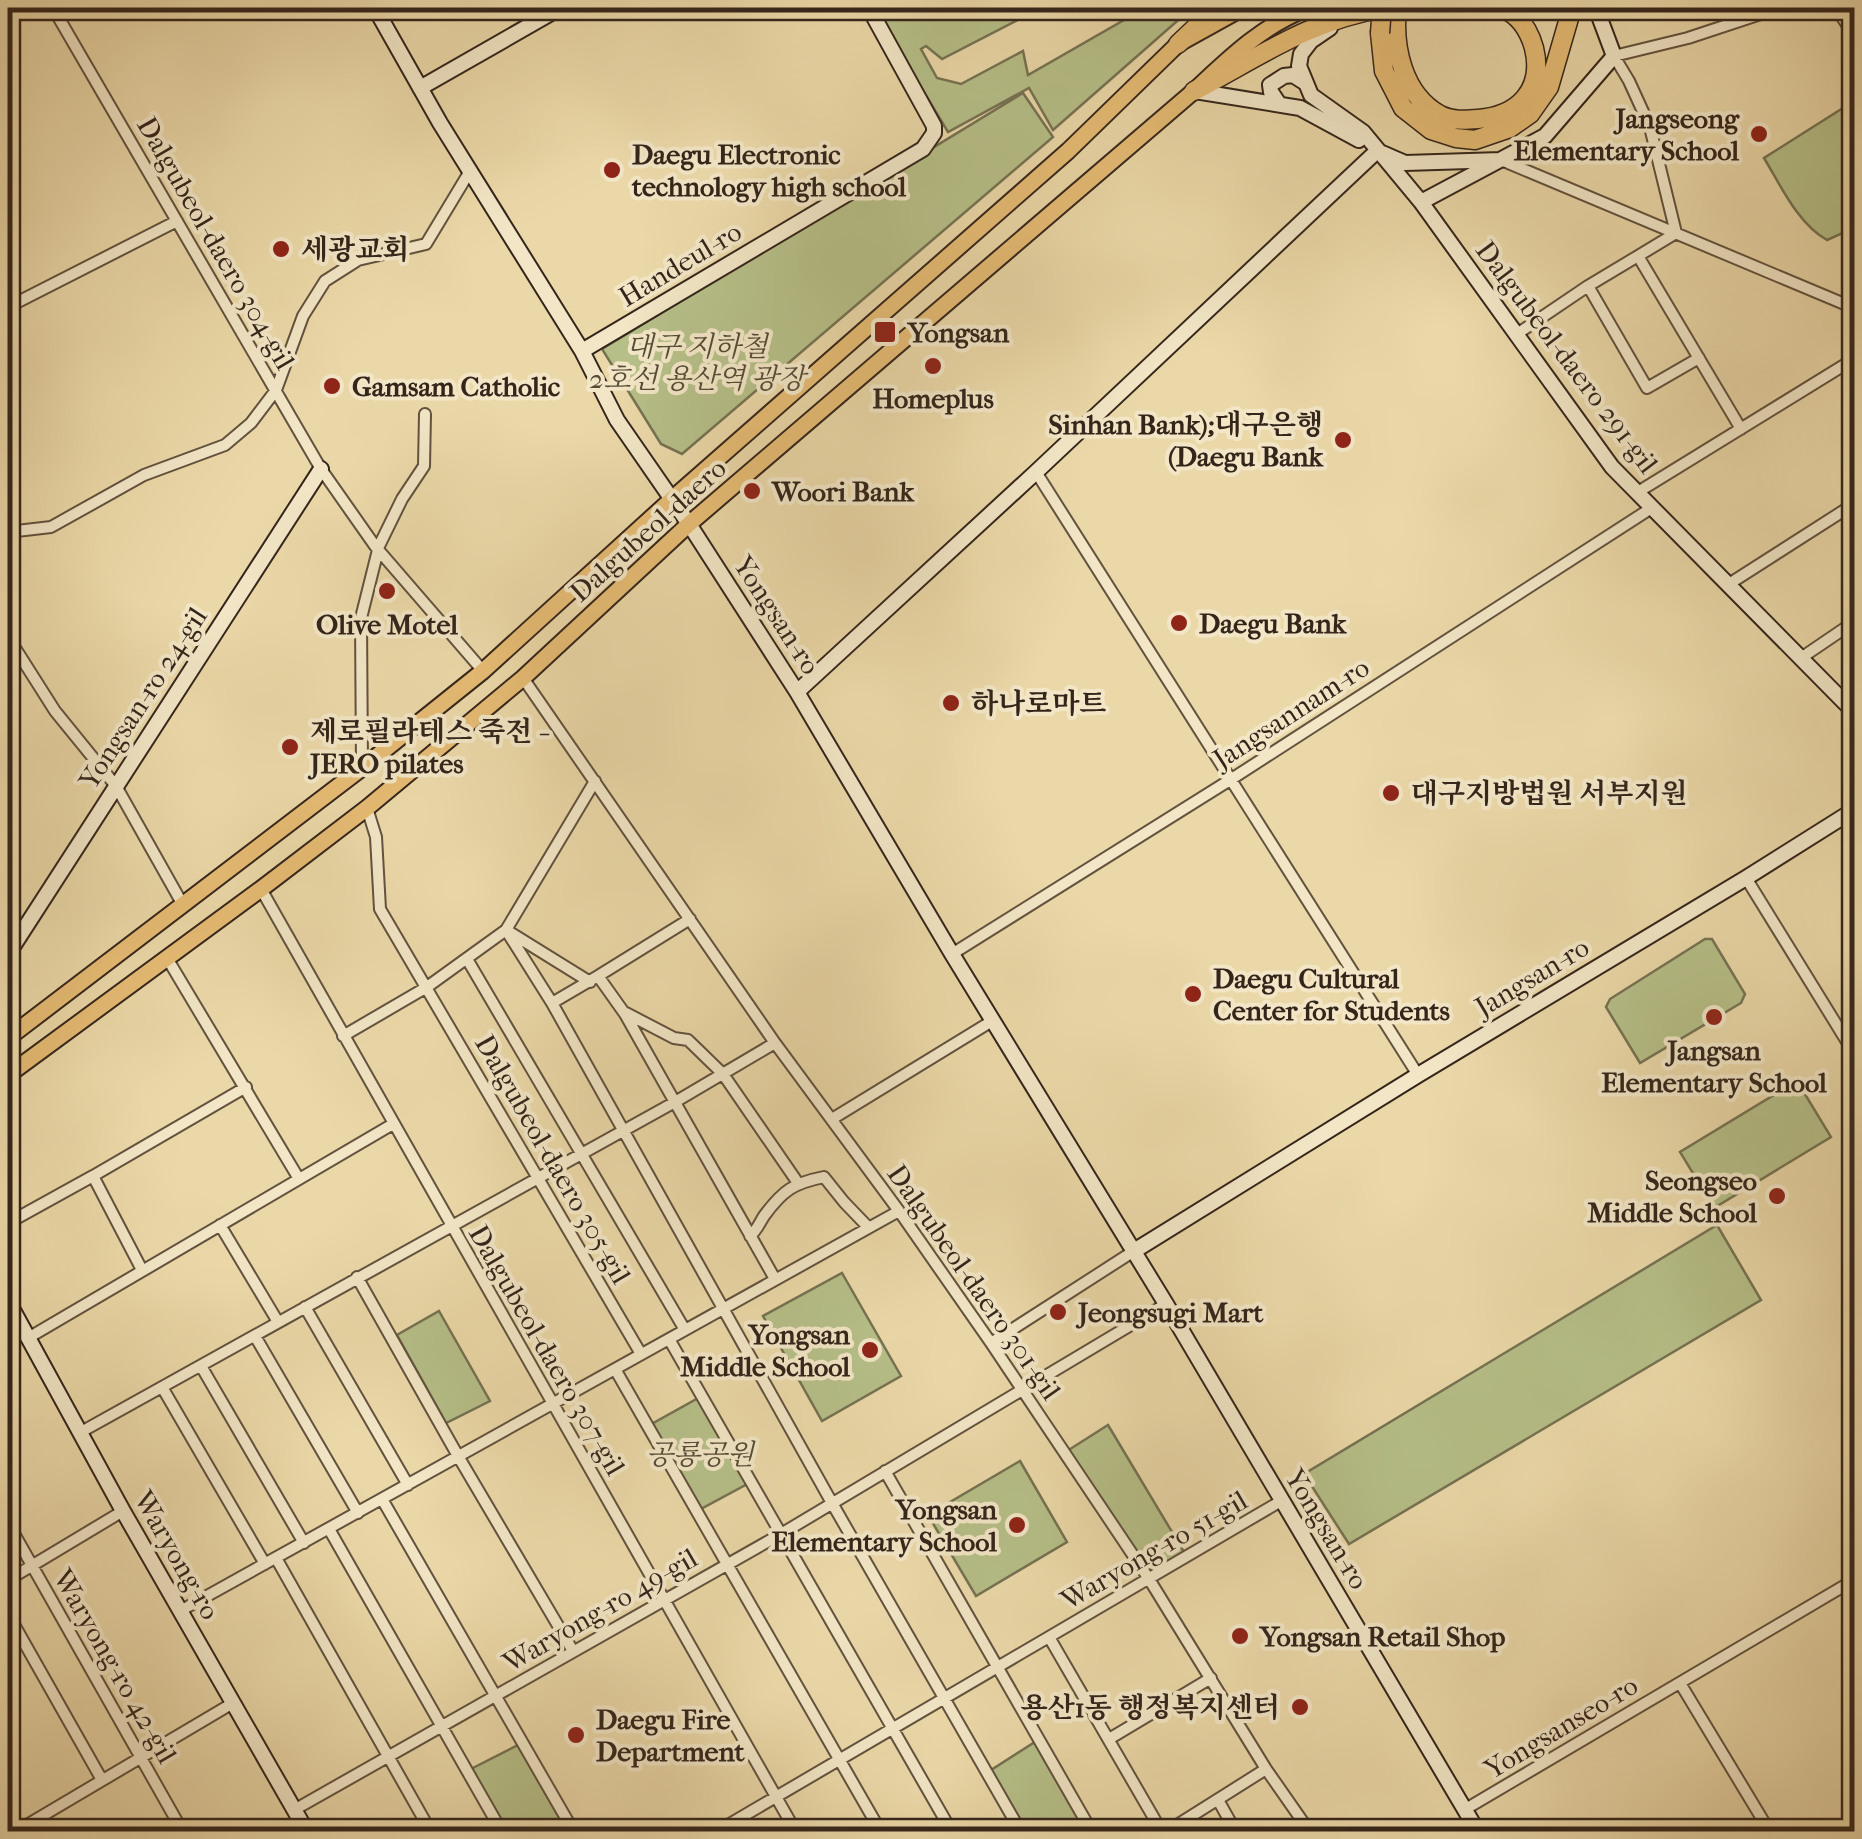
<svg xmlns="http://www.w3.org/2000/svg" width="1862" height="1839" viewBox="0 0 1862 1839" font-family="'IM FELL French Canon','Noto Serif KR',serif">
<rect width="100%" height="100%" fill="#ebd8a8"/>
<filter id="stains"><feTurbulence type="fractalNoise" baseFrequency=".002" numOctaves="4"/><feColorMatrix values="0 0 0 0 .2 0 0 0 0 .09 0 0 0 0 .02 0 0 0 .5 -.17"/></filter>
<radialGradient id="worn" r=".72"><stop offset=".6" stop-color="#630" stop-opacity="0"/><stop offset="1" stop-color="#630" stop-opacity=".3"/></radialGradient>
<path fill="#b6bf88" stroke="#757252" stroke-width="2.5" d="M873,8H1041L942,59L926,46L921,49L937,78L961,84L1023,51L1028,75L1145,8H1192L1053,130L1029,88L948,132Z
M1023,93L1053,137L682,454L661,444L602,349Z
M1854,101V228L1827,240C1798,224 1781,186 1764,158Z
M1705,939H1712L1745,994L1741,1003L1640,1063L1606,1007L1610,999Z
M1797,1081L1831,1137L1714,1208L1680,1152Z
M1717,1225L1761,1300L1349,1544L1304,1474Z
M842,1273L901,1376L822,1421L763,1316Z
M439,1311L490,1401L446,1423L397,1335Z
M702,1396L751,1482L697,1511L648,1426Z
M1108,1425L1187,1557L1150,1575L1067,1451Z
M1020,1461L1067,1542L976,1596L928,1515Z
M1038,1740L1091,1831H1022L988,1772Z
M518,1745L567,1831H502L467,1771Z"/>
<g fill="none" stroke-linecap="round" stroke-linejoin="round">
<defs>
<path id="street" d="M53,8L321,469L375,546L483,671
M1836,8L1854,35
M1501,160L1854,308
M1588,286L1647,388L1699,358
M8,307L177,221
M1517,334L1588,286L1638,256
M1741,429L1638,256L1676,233L1650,127L1629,81L1614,56L1688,38L1779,8
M1036,472L1418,1075
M1638,492L1854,359
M8,532L51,527L144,475L225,445L251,423L276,390L303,316L325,281L358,260L426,244L470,171
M1729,584L1854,504
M8,643L15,648L55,711L116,786L183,905
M1801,658L1854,622
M523,678L775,1043L899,1211L991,1343L1149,1579L1266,1769L1310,1832
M362,768L361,618L379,546L402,499L424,466L425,414
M367,808L376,837L380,909L641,1354
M1746,878L1854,1053
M261,889L796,1832
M506,930L552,1003L832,1503L1021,1832
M511,933L590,982
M952,954L1230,780L1653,507
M167,958L299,1179
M467,959L685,1330
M598,976L690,919
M552,1003L598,976L625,1014L775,1279
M626,1013L674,1038L688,1040L723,1074L798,1183
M343,1036L427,987L506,930L595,781
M832,1119L992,1021
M8,1223L93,1176
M220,1225L278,1322
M750,1236C757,1230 759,1224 764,1216C783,1190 794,1183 824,1177L844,1202L868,1227
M142,1270L93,1176L246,1087
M357,1277L458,1456L573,1651
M305,1307L408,1485
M255,1336L358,1513
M28,1338L393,1124
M669,1339L952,1832
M991,1343L1134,1251
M201,1366L304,1543
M615,1369L881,1832
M162,1387L265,1564
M81,1432L675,1102L775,1043
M885,1471L1092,1832
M382,1499L574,1832
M8,1523L183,1832
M329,1529L502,1832
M276,1558L431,1832
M8,1580L123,1511
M180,1611L899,1211
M8,1614L102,1780
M1049,1637L1162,1832
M1680,1683L1770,1832
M1109,1739L1211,1678
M1218,1800L1236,1832
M294,1810L781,1534L1166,1304
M1464,1810L1854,1580
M15,1832L233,1703
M716,1832L1281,1501
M1166,1832L1266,1769"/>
<path id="secondary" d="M375,8L440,123L582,351L617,420L689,524L797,692L952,954L1166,1304L1478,1832
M1330,28L1311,41L1301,54L1299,66L1311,95L1363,132L1421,202L1612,467L1854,712
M420,88L560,8
M1195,91L1300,108L1359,140
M1279,104L1271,92L1270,85L1284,76L1293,75L1304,82
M1382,153L1405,163L1501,160
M1421,202L1545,136L1614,56L1596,8
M582,351L923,149L934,133V126L869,8
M797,692L1036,472L1377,151
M8,954L321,469
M1134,1251L1418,1075L1746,878L1854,810
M8,1301L123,1511L307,1832"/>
<path id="primary" d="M8,1038L362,768L483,671L672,499L1068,151L1178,44L1243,8
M8,1075L261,889L367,808L523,678L689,524L1194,91C1229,58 1263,25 1308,8"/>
<path id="highway" d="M1397,8C1393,46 1402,94 1440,115C1452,121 1465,120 1478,119C1519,116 1544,89 1534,48C1529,30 1519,15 1502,8
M1380,33L1384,71L1403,108L1431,130L1456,138L1475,140L1510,128L1530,114L1549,87L1572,8
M1178,44L1216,8
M1194,91C1261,56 1309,20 1385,8"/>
</defs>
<use href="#street" stroke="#62523e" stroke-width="14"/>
<use href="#secondary" stroke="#34251b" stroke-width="18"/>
<use href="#primary" stroke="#34251b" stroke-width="19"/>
<use href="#highway" stroke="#34251b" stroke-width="21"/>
<use href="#street" stroke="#f2e6c6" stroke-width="10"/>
<use href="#secondary" stroke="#f2e6c6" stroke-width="14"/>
<use href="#primary" stroke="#e6bc74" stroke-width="15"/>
<use href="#highway" stroke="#e6bc74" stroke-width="18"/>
<defs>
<path id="highway-bridge" d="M1380,33L1382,8"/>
</defs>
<use href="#highway-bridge" stroke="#34251b" stroke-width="21" stroke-linecap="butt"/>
<use href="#highway-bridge" stroke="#e6bc74" stroke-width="18"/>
</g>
<g fill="#8f2418" stroke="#f2e6c6" stroke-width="4">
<circle cx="1759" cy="134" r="10"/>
<circle cx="612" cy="170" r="10"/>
<circle cx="281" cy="249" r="10"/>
<rect x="873" y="320" width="24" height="24" rx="5"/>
<circle cx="933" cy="366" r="10"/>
<circle cx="332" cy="386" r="10"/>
<circle cx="1343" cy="440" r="10"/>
<circle cx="752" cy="491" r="10"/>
<circle cx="387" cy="591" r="10"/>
<circle cx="1179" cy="623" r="10"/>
<circle cx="951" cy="703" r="10"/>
<circle cx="290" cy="747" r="10"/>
<circle cx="1391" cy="793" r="10"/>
<circle cx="1193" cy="994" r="10"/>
<circle cx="1714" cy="1017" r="10"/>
<circle cx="1777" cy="1196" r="10"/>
<circle cx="1058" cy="1312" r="10"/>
<circle cx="870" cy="1350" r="10"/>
<circle cx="1017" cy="1525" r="10"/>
<circle cx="1240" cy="1636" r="10"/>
<circle cx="1300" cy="1707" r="10"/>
<circle cx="576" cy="1735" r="10"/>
</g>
<g text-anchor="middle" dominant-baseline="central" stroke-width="8" stroke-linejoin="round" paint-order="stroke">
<g font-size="28" font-weight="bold" fill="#34251b" stroke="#f2e6c6" text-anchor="start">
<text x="1739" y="118" text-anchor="end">Jangseong<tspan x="1739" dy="32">Elementary School</tspan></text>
<text x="632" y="154">Daegu Electronic<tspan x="632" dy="32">technology high school</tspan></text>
<text x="301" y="249">세광교회</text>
<text x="908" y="332">Yongsan</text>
<text x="352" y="386">Gamsam Catholic</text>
<text x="933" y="398" text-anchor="middle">Homeplus</text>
<text x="1323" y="424" text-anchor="end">Sinhan Bank);대구은행<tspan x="1323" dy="32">(Daegu Bank</tspan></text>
<text x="772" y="491">Woori Bank</text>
<text x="1199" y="623">Daegu Bank</text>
<text x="387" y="624" text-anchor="middle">Olive Motel</text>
<text x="971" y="703">하나로마트</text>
<text x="310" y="731">제로필라테스 죽전 -<tspan x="310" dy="32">JERO pilates</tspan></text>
<text x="1411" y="793">대구지방법원 서부지원</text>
<text x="1213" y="978">Daegu Cultural<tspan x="1213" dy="32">Center for Students</tspan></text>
<text x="1714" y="1050" text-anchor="middle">Jangsan<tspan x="1714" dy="32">Elementary School</tspan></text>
<text x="1757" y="1180" text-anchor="end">Seongseo<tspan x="1757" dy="32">Middle School</tspan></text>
<text x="1078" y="1312">Jeongsugi Mart</text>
<text x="850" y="1334" text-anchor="end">Yongsan<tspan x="850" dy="32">Middle School</tspan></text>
<text x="997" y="1509" text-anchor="end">Yongsan<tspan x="997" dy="32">Elementary School</tspan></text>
<text x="1260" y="1636">Yongsan Retail Shop</text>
<text x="1280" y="1707" text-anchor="end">용산1동 행정복지센터</text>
<text x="596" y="1719">Daegu Fire<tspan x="596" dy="32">Department</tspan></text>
</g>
<g font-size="28" fill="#34251b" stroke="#f2e6c6">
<text transform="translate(216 243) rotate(60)">Dalgubeol-daero 304-gil</text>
<text transform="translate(680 264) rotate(-31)">Handeul-ro</text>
<text transform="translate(1567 357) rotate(53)">Dalgubeol-daero 291-gil</text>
<text transform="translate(648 530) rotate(-42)">Dalgubeol-daero</text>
<text transform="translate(777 615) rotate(57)">Yongsan-ro</text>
<text transform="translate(143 698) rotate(-57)">Yongsan-ro 24-gil</text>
<text transform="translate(1291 713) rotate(-33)">Jangsannam-ro</text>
<text transform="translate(1532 977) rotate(-31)">Jangsan-ro</text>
<text transform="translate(553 1159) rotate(60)">Dalgubeol-daero 305-gil</text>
<text transform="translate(974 1282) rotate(55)">Dalgubeol-daero 301-gil</text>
<text transform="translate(547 1350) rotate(60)">Dalgubeol-daero 307-gil</text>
<text transform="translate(1327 1529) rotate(59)">Yongsan-ro</text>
<text transform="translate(1154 1550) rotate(-30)">Waryong-ro 51-gil</text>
<text transform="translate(177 1555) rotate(60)">Waryong-ro</text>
<text transform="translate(600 1610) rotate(-30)">Waryong-ro 49-gil</text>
<text transform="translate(115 1666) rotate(60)">Waryong-ro 42-gil</text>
<text transform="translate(1561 1727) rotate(-31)">Yongsanseo-ro</text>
</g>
<g font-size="28" font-style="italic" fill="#544c36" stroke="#f2e6c6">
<text x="697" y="346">대구 지하철<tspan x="697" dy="32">2호선 용산역 광장</tspan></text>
<text x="700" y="1454">공룡공원</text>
</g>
</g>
<rect width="1862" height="1839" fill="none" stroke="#ebd8a8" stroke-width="40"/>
<rect x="10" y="10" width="1842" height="1819" fill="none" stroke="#34251b" stroke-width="5"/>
<rect x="20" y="20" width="1822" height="1799" fill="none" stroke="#34251b" stroke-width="2.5"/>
<rect width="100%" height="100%" filter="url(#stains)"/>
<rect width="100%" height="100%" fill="url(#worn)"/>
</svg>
